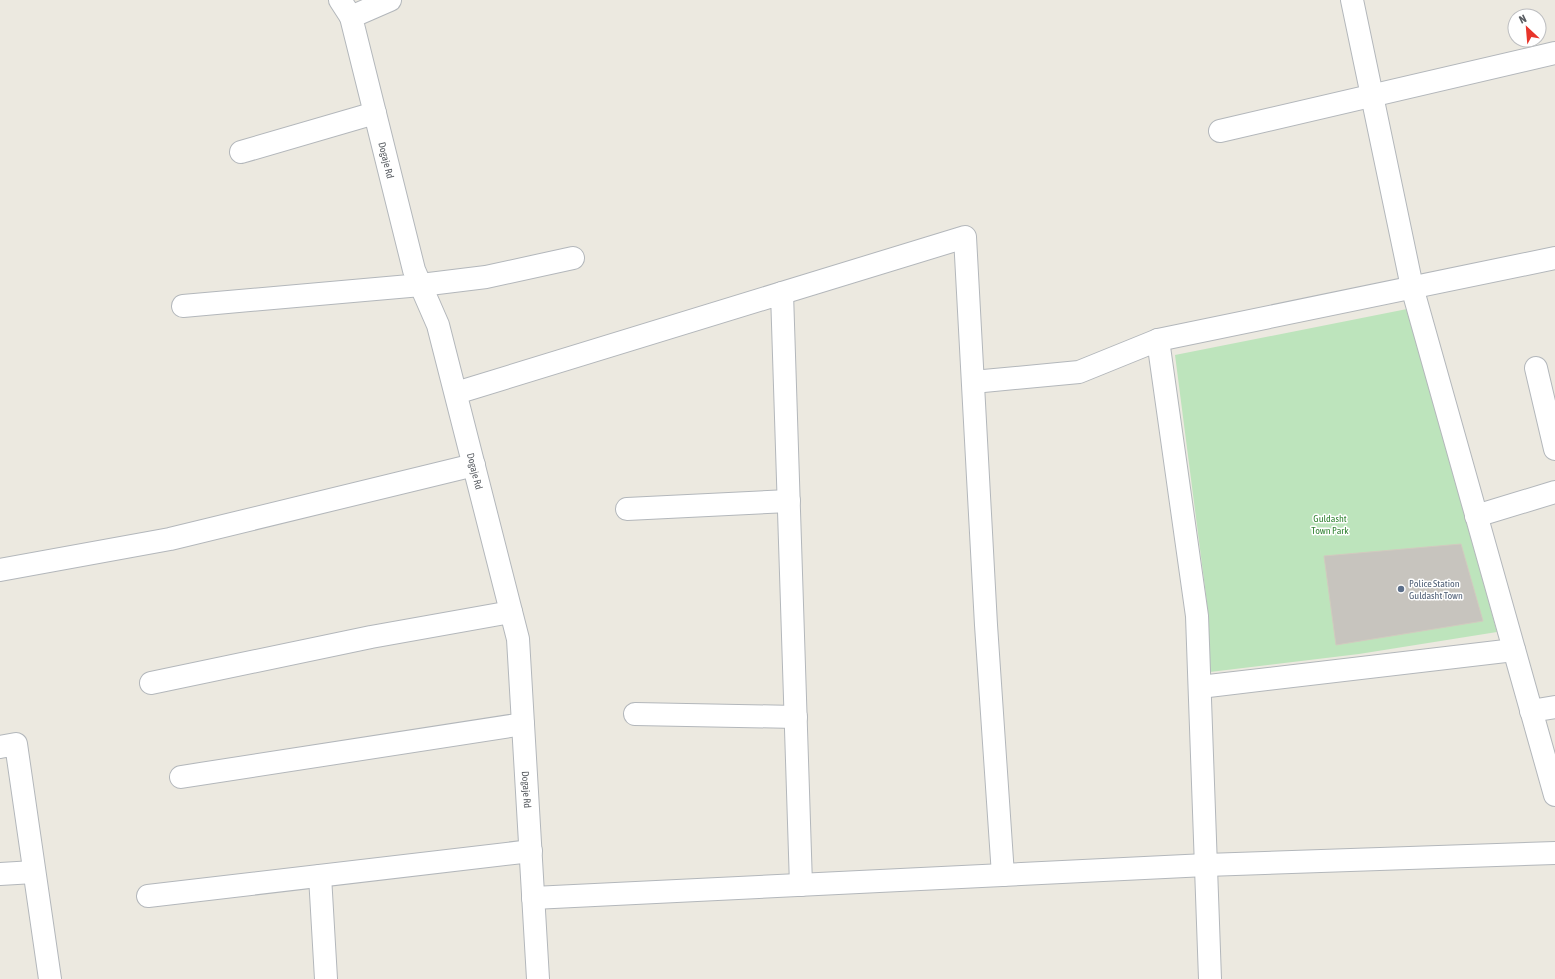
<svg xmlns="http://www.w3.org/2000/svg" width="1555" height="979" viewBox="0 0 1555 979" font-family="'Asap Condensed',sans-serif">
<rect width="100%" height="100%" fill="#ece9e0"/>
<path fill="#bde4bc" d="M1407,309L1497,632L1359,654L1210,672L1207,603L1175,355Z"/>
<path fill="#c7c4be" stroke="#d1cbbf" d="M1461,544L1483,621L1336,645L1324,556Z"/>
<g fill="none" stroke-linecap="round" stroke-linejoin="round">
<defs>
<g id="minor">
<path d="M340,0L351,17"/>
<path id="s1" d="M390,0L351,17L414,270L438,325L518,639L538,979"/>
<path d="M1352,0L1412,287L1555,795"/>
<path d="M1220,131L1555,53"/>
<path d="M241,152L375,113"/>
<path d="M782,293L965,237L986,625L1003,875"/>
<path d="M183,306L421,285L486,277L573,258"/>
<path d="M1158,340L1197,616L1210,979"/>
<path d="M1536,368L1555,449"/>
<path d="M973,382L1079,372L1158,340L1555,258"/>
<path d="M456,393L782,293L801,885"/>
<path d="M627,509L789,501"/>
<path d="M1476,516L1555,492"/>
<path d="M0,570L170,539L474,465"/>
<path d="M151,683L371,637L511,612"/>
<path d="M1200,687L1514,650"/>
<path d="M1531,711L1555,707"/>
<path d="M635,714L796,717"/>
<path d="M0,747L16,744L50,979"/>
<path d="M181,777L523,724"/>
<path d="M0,874L34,872"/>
<path d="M320,876L326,979"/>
<path d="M148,896L531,851"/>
<path d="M533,898L1206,865L1555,853"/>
</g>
</defs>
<use href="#minor" stroke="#b3b7bb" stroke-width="24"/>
<use href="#minor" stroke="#fff" stroke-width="22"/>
</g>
<circle fill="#5c6f8a" stroke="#fff" stroke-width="1.5" cx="1401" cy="589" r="4"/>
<g text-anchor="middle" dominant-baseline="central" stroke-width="3" stroke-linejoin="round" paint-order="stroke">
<g font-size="10" fill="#595d62" stroke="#fff">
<text stroke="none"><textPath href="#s1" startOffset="190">Dogaje Rd</textPath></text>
<text stroke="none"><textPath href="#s1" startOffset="514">Dogaje Rd</textPath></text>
<text stroke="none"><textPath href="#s1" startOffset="838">Dogaje Rd</textPath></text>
</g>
<g font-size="10" fill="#358536" stroke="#fff">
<text x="1330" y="518">Guldasht<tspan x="1330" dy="12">Town Park</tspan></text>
</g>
<g font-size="10" fill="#4e5e75" stroke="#fff" text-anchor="start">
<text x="1409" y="583">Police Station<tspan x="1409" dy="12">Guldasht Town</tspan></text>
</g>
</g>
<g transform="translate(1527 28) rotate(334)"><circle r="19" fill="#ffffff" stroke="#bdbec0"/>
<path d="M0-3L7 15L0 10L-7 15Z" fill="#e8342a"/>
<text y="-6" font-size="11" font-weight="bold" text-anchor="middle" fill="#595d62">N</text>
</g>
</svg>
